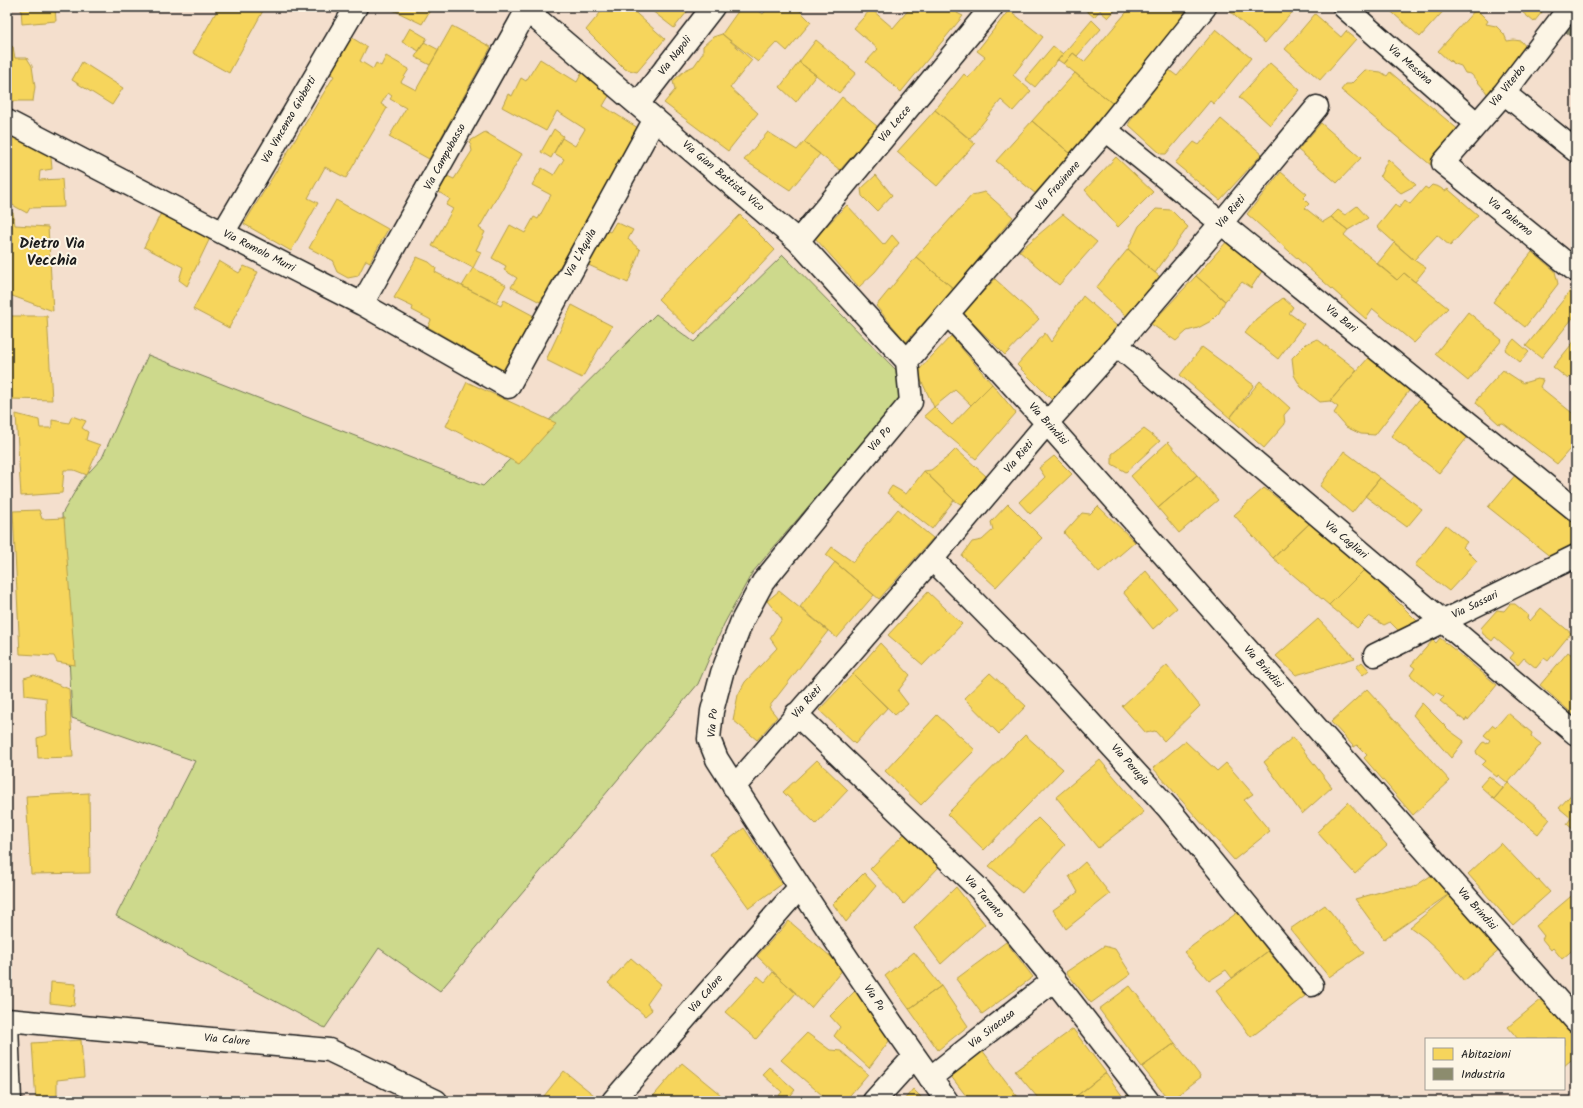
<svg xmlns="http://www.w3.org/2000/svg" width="1583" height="1108" viewBox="0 0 1583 1108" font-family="Kalam,sans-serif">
<rect width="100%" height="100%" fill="#f4dfcd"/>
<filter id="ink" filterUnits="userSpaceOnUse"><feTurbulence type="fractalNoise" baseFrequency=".025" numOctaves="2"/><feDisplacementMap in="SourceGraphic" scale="8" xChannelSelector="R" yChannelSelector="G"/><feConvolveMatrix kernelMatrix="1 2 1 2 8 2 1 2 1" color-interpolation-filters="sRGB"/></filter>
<g filter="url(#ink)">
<path fill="#cdd98c" stroke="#747a54" d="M783,255L898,372L901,397L752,573L724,624L698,684L440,991L379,948L325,1028L116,916L195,761L72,718L62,514L81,481L102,458L148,355L483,486L656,314L694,342Z"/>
<path fill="#f6d55c" stroke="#b59e49" d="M21,7H55L56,21L22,24Z
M219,7H265L229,73L193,53Z
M387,7H432L422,24Z
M605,7H629L665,39L637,72L625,69L586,30Z
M647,7H691L674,28Z
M741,7H753L763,14L769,7H796L811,22L787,51L777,42L758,62L722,34Z
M911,7H962L957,13L963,16L901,92L866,62L878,49L854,28L871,9L893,28Z
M1084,7H1103L1094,17L1083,8Z
M1103,7H1118L1108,18L1100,11Z
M1131,7H1194L1112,103L1064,64L1073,53L1084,62Z
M1227,7H1297L1265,43L1226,8Z
M1386,7H1447L1420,37Z
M1516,7H1546L1534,22Z
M1476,9L1488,21L1486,24L1496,26L1504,34L1507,41L1514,40L1521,41L1527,48L1514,70L1506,71L1504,79L1488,95L1484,89L1471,74L1465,73L1461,66L1452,63L1451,60L1450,62L1438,51Z
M1009,10L1043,37L1013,75L1031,91L1013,111L1001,100L970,139L935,110L964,74L968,78L985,57L977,51Z
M1315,14L1341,37L1346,31L1356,39L1320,80L1285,49Z
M1092,20L1101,29L1077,56L1073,53L1064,64L1058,60Z
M452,26L491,47L429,159L389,137L406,108L390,99L392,96L388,93L381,104L387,108L346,178L325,167L308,198L318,203L291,251L244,224L334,76L329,73L349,36L367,47L360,61L373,69L376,63L381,66L386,56L409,69L401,82L416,90Z
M410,28L427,38L419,51L402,42Z
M1216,29L1251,58L1214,104L1210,101L1166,154H1161L1129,125V123L1169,70L1177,76Z
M722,34L752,60L730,88L758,113L728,151L664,103L675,90L673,81L685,70L694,66L703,53V46L713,37Z
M816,40L856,73L839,93L799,62Z
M424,42L439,50L430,65L415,57Z
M7,44L13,47L15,58H27L32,66L35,87L33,101H7Z
M1053,46L1063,54L1035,87L1025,79Z
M540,59L577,82L585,67L610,94L603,106L638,128L540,302L511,287L517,278L504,270L506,266L492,258L510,225L525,233L534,217L538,219L551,195L532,185L542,168L554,175L564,159L554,153L562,138L575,146L585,129L557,111L546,131L502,107L508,94L512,96L521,78L526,81Z
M82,62L123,88L112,105L72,80Z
M799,62L816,75L796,102L780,87Z
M1270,63L1300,90L1270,125L1239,97Z
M1365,70L1381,72L1387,76L1390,72L1461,132L1432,166L1341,90L1346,84H1351Z
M1075,73L1112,103L1071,154L1032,121Z
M842,97L878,127L840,170L804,142Z
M935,110L975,144L937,186L897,152Z
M1221,119L1262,154L1220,200L1175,163L1194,142L1199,145Z
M1032,121L1071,154L1036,194L996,161Z
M1321,123L1361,158L1337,183L1298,150Z
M554,129L563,136L551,158L541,152Z
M7,130L50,147L52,169L40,171L39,180L62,179L64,207L30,208L27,213L7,202Z
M485,132L522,154L479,228L485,232L476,250L481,252L473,268L432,246L453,209L446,205L450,199L437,191L447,176L454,179L472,151L470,141Z
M768,132L797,150L804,142L820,154L790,190L744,160Z
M1116,157L1153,192L1118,227L1085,190Z
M1388,159L1416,185L1401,193L1380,176Z
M1281,172L1307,194L1303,198L1309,204L1305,208L1323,222L1331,217L1348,230L1344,235L1397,280L1404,273L1448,308L1414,343L1373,309L1366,319L1247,214Z
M876,175L892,195L877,211L862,196L861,189Z
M1432,185L1439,187L1445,191L1448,189L1478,215L1450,246L1437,235L1414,260L1377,227L1395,205L1399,208L1405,200L1410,204L1425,187L1428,189Z
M985,192L1013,217L954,289L916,257L972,195Z
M336,200L388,229L370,262L366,260L358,276L348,278L337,272L333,263L334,261L309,248Z
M847,205L884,245L892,235L899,243L875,272L859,287L815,238Z
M1357,206L1368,218L1348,230L1331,217L1338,210L1345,215Z
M1156,209L1171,210L1188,227L1155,273L1128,249L1139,226Z
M7,210L13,213L15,225L48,227L53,311L7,294Z
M162,211L211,236L187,286L179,280L183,267L144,247Z
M1063,214L1097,242L1059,285L1019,251Z
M740,215L775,250L695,335L658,299Z
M616,222L633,230L628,239L640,250L628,283L584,263L602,228L610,232Z
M1228,240L1264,268L1251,288L1242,282L1225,301L1196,276Z
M1394,243L1414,260L1426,268L1415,282L1404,273L1397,280L1377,264Z
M1128,249L1160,277L1126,316L1096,288Z
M1532,252L1555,271L1558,284L1525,327L1493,302Z
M417,257L429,262L436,268L435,272L462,286L501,306L504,300L534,316L503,370L428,327L431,320L412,310L413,307L394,298Z
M916,257L954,289L906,342L876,306Z
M219,261L239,273L244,266L258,272L229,328L193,309Z
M473,268L506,285L496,303L462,286Z
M1196,276L1225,301L1219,313L1211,321L1198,328L1187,331L1176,341L1151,324Z
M995,279L1039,319L1005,355L963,313Z
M1576,284V314L1541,358L1526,346Z
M1083,296L1118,327L1053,401L1017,365L1045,333L1051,342Z
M1283,298L1293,307L1289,313L1304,324L1278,359L1245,333L1256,319Z
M572,305L612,326L582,378L546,360Z
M1468,312L1502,340L1468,381L1435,354Z
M7,316H47L52,400L11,399Z
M951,336L992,384L971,405L955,390L934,407L917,372Z
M1317,339L1357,370L1330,401L1320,402L1301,387L1294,375L1292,358L1306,344Z
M1514,339L1529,352L1520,362L1505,350Z
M1576,339V370L1568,379L1553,367Z
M1202,347L1254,385L1230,418L1180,375Z
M1370,356L1412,387L1375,435L1361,434L1346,427L1334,413L1338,407L1330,401Z
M1503,370L1523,383L1537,379L1543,380L1540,387L1576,416V442L1557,464L1503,423L1499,424L1476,403L1478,398Z
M1260,381L1290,408L1284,415L1285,424L1264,448L1230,418Z
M467,382L556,423L519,464L446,426Z
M992,384L1016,413L976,459L924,416L934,407L952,425L971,405Z
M1421,397L1470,434L1439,473L1391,436Z
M16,414L39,420L40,428H52V420L69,423L72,416L86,421L82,428L88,432L86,440L100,445L87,475L74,470H64L62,493L21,496Z
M1144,429L1160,441L1126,472L1112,464V454Z
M1168,442L1197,475L1158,508L1131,476Z
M956,449L986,476L962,505L954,500L924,471L931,470L949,456Z
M1344,451L1380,478L1352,513L1320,486Z
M1054,456L1072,474L1030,514L1019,502L1045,477L1039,468Z
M924,471L954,500L932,529L887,493L892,486L906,494Z
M1517,473L1576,522V547L1552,558L1488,507Z
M1197,475L1218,500L1179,533L1158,508Z
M1380,478L1422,509L1407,527L1365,496Z
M1264,488L1310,523L1273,558L1234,515Z
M1008,504L1042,538L996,587L962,556L972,542L982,540L993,530L991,522Z
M1098,506L1135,542L1099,573L1064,533L1082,513L1090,514Z
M898,509L933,538L879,599L826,555L832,547L853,562Z
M39,510L42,519L64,518L75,665L57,662L54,656L20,654L13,511Z
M1310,523L1365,569L1329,605L1273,558Z
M1446,525L1467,542L1463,547L1477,561L1449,591L1415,565Z
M835,562L874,595L837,638L800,607Z
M1365,569L1418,622L1399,631L1390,622L1384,625L1369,616L1357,628L1329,605Z
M1146,571L1177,608L1153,629L1123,592Z
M779,591L828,631L769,707L777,717L757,740L733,720L738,695L745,682L777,648L770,638L782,619L767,601Z
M928,592L962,624L923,665L888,635Z
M1510,604H1515L1528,615L1527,618L1530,621L1541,608L1571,633L1548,661L1544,658L1536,668L1524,658L1518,665L1510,658L1514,653L1495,637L1492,641L1483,634L1481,628L1497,610L1504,611Z
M1318,619L1355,658L1296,675L1276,656Z
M1440,638L1497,685L1468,720L1467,718L1465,721L1440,701L1444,697L1436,692L1434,695L1410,675L1415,668L1411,665L1433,640L1436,643Z
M880,643L910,675L898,691L908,704L895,715L853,674Z
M1568,652L1576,658V717L1540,685Z
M1362,662L1369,670L1363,675L1356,667Z
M1167,665L1200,706L1164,741L1155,731L1146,733L1122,706Z
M990,673L1026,706L999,734L964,698Z
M853,674L887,708L855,744L819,710Z
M34,675L69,689L73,757L38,758L37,738L47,735L46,698L25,695L24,678Z
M1367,689L1450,781L1413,815L1364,758L1367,755L1357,745L1354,747L1331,722Z
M1422,703L1449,730L1464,741L1451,758L1413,715Z
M1508,713L1532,733L1531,736L1541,744L1508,783L1498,775L1497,777L1482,765L1486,761L1477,754L1476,751L1482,743L1484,742L1487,744L1490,740L1484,735L1493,725L1496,727Z
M937,715L975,750L921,805L885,771Z
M1025,735L1063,769L984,850L947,814Z
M1293,737L1332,787L1302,814L1264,762Z
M1185,741L1217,771L1226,763L1253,794L1244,800L1270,831L1234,860L1153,768Z
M817,760L848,790L816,824L783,792Z
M1100,760L1144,812L1098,848L1056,797Z
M1489,776L1503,788L1494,799L1480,786Z
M1508,783L1550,819L1538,834L1494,799Z
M1576,789V832L1567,824L1571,818L1559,808Z
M89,793L90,873L31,874L26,796Z
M1348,802L1387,845L1355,874L1317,832Z
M1038,818L1065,845L1022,893L989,866Z
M744,828L782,884L749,908L710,854Z
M905,833L939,867L904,904L870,869Z
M1501,843L1537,881L1539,880L1550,892L1513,925L1468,874Z
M1085,862L1110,894L1066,929L1053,910L1078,892L1069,876Z
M864,873L876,886L846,922L833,904Z
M1432,875L1452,892L1384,939L1355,899L1391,889L1412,888Z
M956,887L985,924L941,964L914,928Z
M1452,892L1503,947L1464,981L1440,952L1425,938L1410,927Z
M1576,892V947L1562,959L1553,948L1551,950L1542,939L1544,936L1536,926Z
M1325,905L1364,953L1329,977L1290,929Z
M1238,912L1268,951L1232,978L1226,970L1209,981L1184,952Z
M789,921L844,968L811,1008L757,956Z
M1006,942L1033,977L982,1014L956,979Z
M1104,946L1115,949L1131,974L1091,1003L1066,972Z
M1268,951L1305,996L1251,1037L1216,991Z
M914,952L941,986L909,1009L885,976Z
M631,958L661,984L647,1004L652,1010L645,1016L608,983Z
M773,972L796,993L756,1039L725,1012L758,976L765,982Z
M51,982L76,984L74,1006L50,1003Z
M941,986L968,1026L938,1050L909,1009Z
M1130,986L1175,1043L1142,1067L1099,1009Z
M856,990L892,1037L869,1068L834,1036L840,1027L830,1016Z
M1548,994L1576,1028V1056L1564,1066V1039H1518L1508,1027Z
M1073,1029L1106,1073L1070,1101H1032L1038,1098L1015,1071Z
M807,1033L830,1050L841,1051L868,1074L845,1101H829L781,1060Z
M81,1040L84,1077L57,1080V1096H63V1101H36L32,1043Z
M1175,1043L1201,1077L1170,1101L1142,1067Z
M982,1050L1021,1101H970L950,1075Z
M682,1063L721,1095L715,1101H649Z
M769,1067L795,1090L791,1095L797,1101H774L782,1092L762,1074Z
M564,1071L599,1099L597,1101H540Z
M1106,1073L1123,1097L1129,1095L1135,1101H1070Z
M913,1089L925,1101H903Z"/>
<path fill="#8c8c6e" stroke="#6a6a55" d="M1576,10V40L1561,28Z"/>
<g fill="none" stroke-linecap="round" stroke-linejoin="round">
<defs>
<path id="street" d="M523,7L798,241L907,361
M1344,7L1477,124
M1570,7L1504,93L1443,163L1576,271
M1504,93L1576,151
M638,104L713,7
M7,121L223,233L362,304L508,387L655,119
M1106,130L1576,510
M223,233L356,7
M798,241L992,7
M362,304L527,10
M948,314L1047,423L1576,1021
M1117,345L1576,734
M907,361L911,402L851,474L763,582L742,621L722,673L712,711L709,739L717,759C791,875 866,990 947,1101
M907,361L1106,130L1205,7
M932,559L1053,682L1168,808L1312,985
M1375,655L1576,556
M796,714L980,890L1054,980L1148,1101
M734,787L932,559L1047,423L1117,345L1222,222L1317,107
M7,1020L329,1050L436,1101
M930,1078L1054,980
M613,1101L799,888
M874,1101L914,1057"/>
<path id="secondary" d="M7,1024L10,1101"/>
</defs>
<use href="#street" stroke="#1c1c1c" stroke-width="25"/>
<use href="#secondary" stroke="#1c1c1c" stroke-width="25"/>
<use href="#street" stroke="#fcf5e5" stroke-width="22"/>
<use href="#secondary" stroke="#fcf5e5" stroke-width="22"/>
</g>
</g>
<g text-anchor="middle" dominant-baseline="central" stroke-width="4" stroke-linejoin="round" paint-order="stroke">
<g font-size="11" fill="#1c1c1c" stroke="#fcf5e5">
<text transform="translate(675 56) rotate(-52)">Via Napoli</text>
<text transform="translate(1410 65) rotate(41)">Via Messina</text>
<text transform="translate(1508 86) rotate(-51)">Via Viterbo</text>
<text transform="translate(289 120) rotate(-60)">Via Vincenzo Gioberti</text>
<text transform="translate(895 124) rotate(-50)">Via Lecce</text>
<text transform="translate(445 157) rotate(-61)">Via Campobasso</text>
<text transform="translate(723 176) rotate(40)">Via Gian Battista Vico</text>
<text transform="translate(1058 186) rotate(-49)">Via Frosinone</text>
<text transform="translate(1231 212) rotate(-50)">Via Rieti</text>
<text transform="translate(1510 217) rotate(39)">Via Palermo</text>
<text transform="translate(259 251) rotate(27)">Via Romolo Murri</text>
<text transform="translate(581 253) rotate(-61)">Via L'Aquila</text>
<text transform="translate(1341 319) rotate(39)">Via Bari</text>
<text transform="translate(1048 424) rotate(48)">Via Brindisi</text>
<text transform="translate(880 439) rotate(-50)">Via Po</text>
<text transform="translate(1019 457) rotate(-50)">Via Rieti</text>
<text transform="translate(1346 540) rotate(40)">Via Cagliari</text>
<text transform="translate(1475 605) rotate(-26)">Via Sassari</text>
<text transform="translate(1263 667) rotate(48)">Via Brindisi</text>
<text transform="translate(807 702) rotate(-49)">Via Rieti</text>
<text transform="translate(713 723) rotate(-85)">Via Po</text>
<text transform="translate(1130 765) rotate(48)">Via Perugia</text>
<text transform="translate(984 897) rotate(48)">Via Taranto</text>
<text transform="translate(1477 909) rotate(48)">Via Brindisi</text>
<text transform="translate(706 994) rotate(-49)">Via Calore</text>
<text transform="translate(874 998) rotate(56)">Via Po</text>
<text transform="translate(992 1029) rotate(-38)">Via Siracusa</text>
<text transform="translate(227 1040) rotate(5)">Via Calore</text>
</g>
<g font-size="15" font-weight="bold" fill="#1c1c1c" stroke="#fcf5e5">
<text x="52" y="244">Dietro Via<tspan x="52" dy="17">Vecchia</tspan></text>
</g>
</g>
<rect width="1583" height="1108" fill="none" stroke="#fcf5e5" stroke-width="24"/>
<rect x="12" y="12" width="1559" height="1084" fill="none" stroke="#1c1c1c" stroke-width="1.5" filter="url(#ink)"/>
<rect x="1425" y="1038" width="140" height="52" fill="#fcf5e5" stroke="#a29e95"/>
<rect x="1433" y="1048" width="20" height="12" fill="#f6d55c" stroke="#a29e95"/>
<text x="1461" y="1058" font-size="12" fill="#1c1c1c">Abitazioni</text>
<rect x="1433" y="1068" width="20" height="12" fill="#8c8c6e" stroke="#a29e95"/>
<text x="1461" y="1078" font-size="12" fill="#1c1c1c">Industria</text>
</svg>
